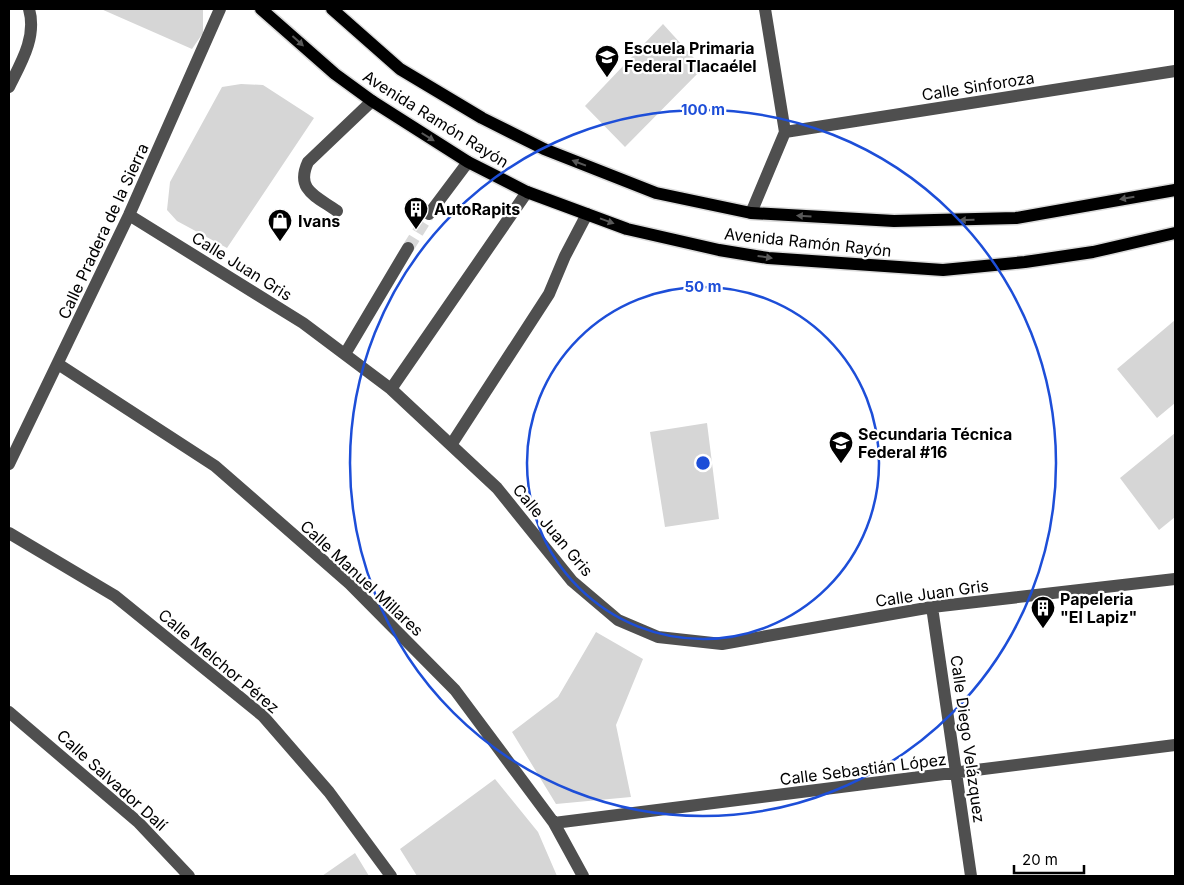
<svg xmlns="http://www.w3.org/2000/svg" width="1184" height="885" viewBox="0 0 1184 885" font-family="Inter,sans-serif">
<rect width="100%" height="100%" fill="#fff"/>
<path fill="#d6d6d6" d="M101,9H203V33L192,49Z
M663,24L703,68L625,147L585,106Z
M241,84L263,85L314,118L227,248L177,221L167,210L170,182L222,87Z
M1175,320V403L1157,418L1117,369Z
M707,423L719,519L665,527L650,432Z
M1175,433V517L1159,530L1120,478Z
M596,632L643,659L616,725L631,797L556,804L512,732L558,697Z
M495,779L538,832L557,876H417L400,849Z
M355,853L369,876H322Z"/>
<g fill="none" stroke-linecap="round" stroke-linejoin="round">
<path stroke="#d9d9d9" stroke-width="12" stroke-dasharray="12 6" stroke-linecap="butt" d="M408,248L429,214"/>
<defs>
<path id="major" d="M261,9L335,74L372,101L468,162L527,192L627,229L719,250L768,258L943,270L1025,262L1093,252L1175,233
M332,9L400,69L482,118L544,149L656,193L751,213L894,221L1016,218L1175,190"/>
</defs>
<use href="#major" stroke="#dbdbdb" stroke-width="15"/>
<path stroke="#4f4f4f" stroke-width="12" d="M9,87C21,63 37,37 29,9
M785,132L1175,71
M337,211C316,196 295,190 308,162L372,101
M751,213L785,132L765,9
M429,214L468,162
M129,215L303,323L391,389L497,488L572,581L618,620L658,637L722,644L932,607L1175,579
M345,354L408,248
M58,364L215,466L350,584L455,690L554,823L583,876
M391,389L527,192
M451,445L549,294L565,256L587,214
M9,464L129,215L220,9
M9,533L115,596L263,716L329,792L391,876
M932,607L971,876
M9,712L138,822L189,876
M554,823L1175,745"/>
<use href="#major" stroke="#000" stroke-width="12"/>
</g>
<defs><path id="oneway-solid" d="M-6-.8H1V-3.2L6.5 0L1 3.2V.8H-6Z" transform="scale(1.25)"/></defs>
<g fill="#595959">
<use href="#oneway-solid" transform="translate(298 41) rotate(42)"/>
<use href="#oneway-solid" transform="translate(428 137) rotate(32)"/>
<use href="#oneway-solid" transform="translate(579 163) rotate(-159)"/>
<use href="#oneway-solid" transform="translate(1127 198) rotate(170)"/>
<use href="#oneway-solid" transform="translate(804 216) rotate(-177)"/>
<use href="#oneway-solid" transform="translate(967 220) rotate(179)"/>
<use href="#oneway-solid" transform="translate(607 221) rotate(20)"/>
<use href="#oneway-solid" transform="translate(765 257) rotate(8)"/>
</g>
<g fill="none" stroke="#1d4ed8" stroke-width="2.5">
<circle cx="703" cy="463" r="176"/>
<circle cx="703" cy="463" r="353"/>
</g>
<defs>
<symbol id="school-pin" viewBox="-11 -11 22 30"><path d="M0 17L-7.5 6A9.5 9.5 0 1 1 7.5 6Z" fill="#000" stroke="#fff"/><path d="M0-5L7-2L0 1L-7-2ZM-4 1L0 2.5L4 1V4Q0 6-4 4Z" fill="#fff"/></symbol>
<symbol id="building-pin" viewBox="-11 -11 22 30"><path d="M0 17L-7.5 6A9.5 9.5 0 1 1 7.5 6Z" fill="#000" stroke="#fff"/><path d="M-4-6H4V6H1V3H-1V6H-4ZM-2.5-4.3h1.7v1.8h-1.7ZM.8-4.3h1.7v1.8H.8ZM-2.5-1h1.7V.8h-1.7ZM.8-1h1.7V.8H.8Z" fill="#fff"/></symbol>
<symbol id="shop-pin" viewBox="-11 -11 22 30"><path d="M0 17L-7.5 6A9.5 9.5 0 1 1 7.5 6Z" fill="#000" stroke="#fff"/><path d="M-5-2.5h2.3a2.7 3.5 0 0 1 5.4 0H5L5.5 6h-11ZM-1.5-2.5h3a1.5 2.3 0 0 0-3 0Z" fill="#fff"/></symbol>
</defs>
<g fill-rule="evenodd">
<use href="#school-pin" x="593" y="43" width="28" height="38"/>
<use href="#building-pin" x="402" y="195" width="28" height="38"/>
<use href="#shop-pin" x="266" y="207" width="28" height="38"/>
<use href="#school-pin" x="827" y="429" width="28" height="38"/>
<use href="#building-pin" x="1029" y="594" width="28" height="38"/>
</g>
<g text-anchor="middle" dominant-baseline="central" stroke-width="4.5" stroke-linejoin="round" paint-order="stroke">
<g font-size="16" font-weight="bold" fill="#000" stroke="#fff" text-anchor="start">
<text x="624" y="48">Escuela Primaria<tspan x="624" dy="18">Federal Tlacaélel</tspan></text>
<text x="434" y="209">AutoRapits</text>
<text x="298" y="221">Ivans</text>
<text x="858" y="434">Secundaria Técnica<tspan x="858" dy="18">Federal #16</tspan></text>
<text x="1060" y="599">Papeleria<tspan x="1060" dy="18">"El Lapiz"</tspan></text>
</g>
<g font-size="16" fill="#000" stroke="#fff">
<text transform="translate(978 86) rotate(-9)">Calle Sinforoza</text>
<text transform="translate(436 119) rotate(32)">Avenida Ramón Rayón</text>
<text transform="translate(103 231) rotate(-65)">Calle Pradera de la Sierra</text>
<text transform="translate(808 242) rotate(6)">Avenida Ramón Rayón</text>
<text transform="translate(242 266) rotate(32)">Calle Juan Gris</text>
<text transform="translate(553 530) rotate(50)">Calle Juan Gris</text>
<text transform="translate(362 578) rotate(43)">Calle Manuel Millares</text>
<text transform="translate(932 593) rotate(-8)">Calle Juan Gris</text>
<text transform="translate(219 661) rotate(40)">Calle Melchor Pérez</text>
<text transform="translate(968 739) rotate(82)">Calle Diego Velázquez</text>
<text transform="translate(863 769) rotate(-7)">Calle Sebastián López</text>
<text transform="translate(112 780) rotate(42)">Calle Salvador Dalí</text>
</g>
</g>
<circle cx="703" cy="463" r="8" fill="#1d4ed8" stroke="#fff" stroke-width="2.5"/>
<g font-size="15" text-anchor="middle" font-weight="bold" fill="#1d4ed8" stroke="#fff" stroke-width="4.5" stroke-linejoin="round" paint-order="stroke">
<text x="703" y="115">100 m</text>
<text x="703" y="292">50 m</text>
</g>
<rect width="1184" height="885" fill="none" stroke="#000000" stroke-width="20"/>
<path d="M1014 865v8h70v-8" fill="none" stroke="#000000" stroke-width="2.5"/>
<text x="1022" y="865" font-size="15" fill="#000000" stroke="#ffffff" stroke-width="4" paint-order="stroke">20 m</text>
</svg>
